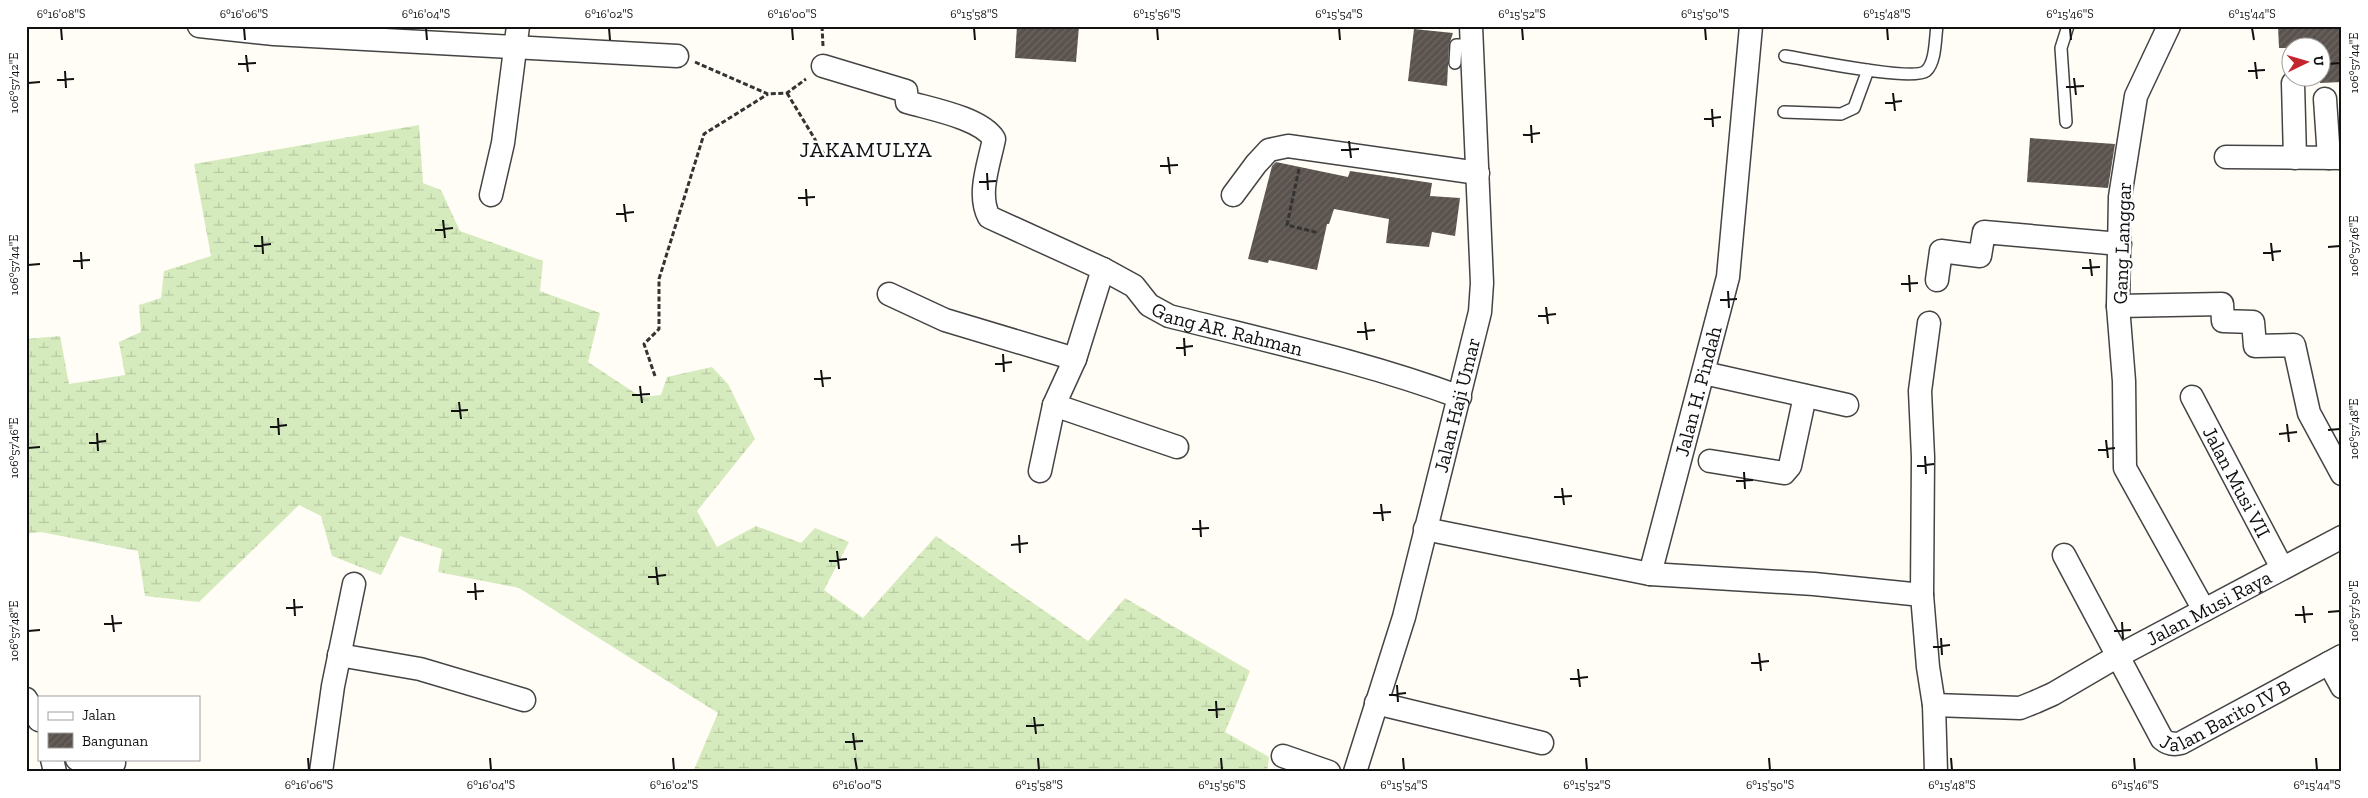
<svg xmlns="http://www.w3.org/2000/svg" width="2368" height="798" viewBox="0 0 2368 798" font-family="'Zilla Slab',serif">
<defs>
<pattern id="wetland-marsh" width="20" height="14" patternUnits="userSpaceOnUse" patternTransform="scale(1.25)"><rect width="20" height="14" fill="#d5ebbd"/><path d="M1 5h8M5 5V1M11 12h8M15 12V8" fill="none" stroke="#b6c8a1"/></pattern>
<pattern id="building-hatch" width="6" height="6" patternUnits="userSpaceOnUse" patternTransform="scale(1.25)"><rect width="6" height="6" fill="#5a524d"/><path d="M-1 1l2-2M0 6l6-6M5 7l2-2" fill="none" stroke="#6d6662"/></pattern>
</defs>
<rect width="100%" height="100%" fill="#fffdf5"/>
<path fill="url(#wetland-marsh)" d="M419,125L423,183L441,190L460,231L543,261L540,291L600,313L588,362L641,397L661,395L667,377L712,367L728,384L755,439L697,511L717,547L756,526L801,543L815,528L849,542L824,590L863,618L936,536L1088,641L1125,598L1250,671L1225,732L1269,757L1267,772H693L718,713L519,588L438,572L442,549L400,536L381,575L332,556L321,516L299,505L199,602L145,596L138,551L41,532L26,534V339L60,336L69,384L125,375L119,342L141,332L139,305L161,298L164,271L211,256L194,164Z"/>
<path fill="url(#building-hatch)" d="M1017,26H1079L1076,62L1015,58Z
M2278,26H2342V82L2320,83V48H2279Z
M1414,29L1453,33L1449,45L1447,86L1408,81Z
M2030,138L2115,144L2108,188L2027,182Z
M1276,162L1348,177L1350,171L1432,183L1430,196L1460,198L1455,236L1432,232L1429,247L1386,243L1389,219L1334,209L1329,224H1327L1317,270L1269,260L1268,263L1248,259L1272,166Z"/>
<g fill="none" stroke-linecap="round" stroke-linejoin="round">
<defs>
<path id="service" d="M1785,56C1806,59 1913,82 1926,71C1936,62 1935,39 1937,26
M1455,63L1456,45H1471
M1784,112L1841,114L1854,108L1868,70
M2066,122L2061,48L2068,26"/>
<g id="minor">
<path d="M199,26L274,34L677,56"/>
<path d="M2169,26L2136,96L2120,197L2118,306L2124,381L2125,468L2204,610"/>
<path id="s1" d="M823,66L906,91L907,102C931,109 981,118 994,139C989,164 977,194 989,217L1103,269L1134,286L1149,305L1169,316C1267,341 1366,362 1460,397"/>
<path d="M2293,83L2295,158"/>
<path d="M2325,99L2329,158"/>
<path d="M2226,157L2342,158"/>
<path d="M491,195L503,143L518,26"/>
<path d="M1233,195L1256,164L1269,150L1288,146L1478,173"/>
<path d="M1937,280L1941,251L1980,256L1984,232L2120,244"/>
<path d="M889,294L945,320L1075,359L1103,269"/>
<path d="M2118,306L2222,304L2223,321L2253,322L2255,346L2294,345L2309,413L2342,474"/>
<path d="M1929,323L1920,391L1923,457L1922,595L1928,667L1934,705L1936,772"/>
<path d="M1704,373L1847,405"/>
<path id="s2" d="M2192,397L2282,568"/>
<path d="M1054,405L1177,447"/>
<path d="M1710,461L1784,473L1790,466L1805,396"/>
<path d="M1040,471L1054,405L1075,359"/>
<path d="M1425,529L1650,574L1814,584L1922,595"/>
<path id="s3" d="M2064,555L2162,739C2168,744 2174,745 2181,743L2342,656"/>
<path id="s4" d="M1650,574L1728,277L1751,26"/>
<path d="M339,655L420,669L524,700"/>
<path d="M2329,663L2342,687"/>
<path d="M26,699L39,720"/>
<path d="M1376,703L1542,743"/>
<path id="s5" d="M1934,705L2020,708L2035,702L2053,694L2118,656L2342,537"/>
<path d="M1283,756L1329,772"/>
<path d="M52,759L55,772"/>
<path d="M77,759L114,763V759"/>
<path d="M321,772L333,686L354,584"/>
<path id="s6" d="M1355,772L1404,617L1480,312L1482,283L1471,26"/>
</g>
</defs>
<use href="#service" stroke="#444" stroke-width="14"/>
<use href="#minor" stroke="#444" stroke-width="25"/>
<path stroke="#333" stroke-width="3" stroke-dasharray="5 2.5" stroke-linecap="butt" d="M822,26L823,46
M695,62L768,94L787,93L806,79
M787,93L825,156
M1299,169L1287,225L1319,233
M655,376L644,344L659,329V279L704,134L768,94"/>
<use href="#service" stroke="#fff" stroke-width="11"/>
<use href="#minor" stroke="#fff" stroke-width="22"/>
</g>
<path fill="none" stroke="#111" stroke-width="2" d="M61,28L62,40M244,28L245,40M426,28L427,40M609,28L610,40M792,28L793,40M974,28L975,40M1157,28L1158,40M1339,28L1340,40M1522,28L1523,40M1705,28L1706,40M1887,28L1888,40M2070,28L2071,40M2252,28L2254,40M246,55L248,72M2255,62L2257,79M238,64L256,63M2328,64L2340,63M65,71L66,88M2248,71L2265,70M2074,78L2076,95M57,80L74,79M28,83L40,82M2066,87L2084,86M1893,93L1895,111M1885,103L1902,101M1712,109L1713,127M1704,119L1721,117M1531,125L1532,143M1523,135L1540,133M1349,141L1351,158M1341,150L1359,149M1168,157L1170,174M1160,166L1178,165M987,173L988,190M979,182L996,181M806,189L807,206M798,198L815,197M624,204L626,222M616,214L634,212M443,220L445,238M435,230L453,228M262,236L263,254M2271,243L2273,261M254,246L271,244M2328,247L2340,246M81,252L82,269M2263,253L2281,251M2090,259L2092,276M73,261L90,260M28,265L40,264M2082,268L2100,267M1909,275L1910,292M1901,284L1918,283M1728,291L1729,308M1720,300L1737,299M1546,307L1548,324M1538,316L1556,314M1365,322L1367,340M1357,332L1375,330M1184,338L1185,356M1176,348L1193,346M1003,354L1004,372M995,364L1012,362M821,370L823,387M814,379L831,378M640,386L642,403M632,395L650,394M459,402L461,419M451,411L468,410M278,418L279,435M2287,424L2289,442M270,427L287,425M2328,430L2340,429M97,433L98,451M2279,434L2297,432M2106,440L2108,458M89,443L106,441M28,448L40,447M2098,450L2115,448M1925,456L1926,474M1917,466L1934,464M1744,472L1745,489M1736,481L1753,480M1562,488L1564,505M1554,497L1572,496M1381,504L1383,521M1373,513L1391,512M1200,520L1201,537M1192,529L1209,528M1019,535L1020,553M1011,545L1028,543M837,551L839,569M829,561L847,559M656,567L658,585M648,577L666,575M475,583L476,600M467,592L484,591M294,599L295,616M2303,606L2305,623M286,608L303,607M2328,612L2340,611M112,615L114,632M2295,615L2313,614M2122,622L2123,639M104,624L122,623M28,631L40,630M2114,631L2131,630M1941,638L1942,655M1933,647L1950,645M1759,653L1761,671M1751,663L1769,661M1578,669L1580,687M1570,679L1588,677M1397,685L1398,702M1389,695L1406,693M1216,701L1217,718M1208,710L1225,709M1034,717L1036,734M1026,726L1044,725M853,733L855,750M845,742L863,741M308,758L309,770M490,758L491,770M673,758L674,770M855,758L857,770M1038,758L1039,770M1221,758L1222,770M1403,758L1404,770M1586,758L1587,770M1769,758L1770,770M1951,758L1952,770M2134,758L2135,770M2316,758L2317,770"/>
<g text-anchor="middle" dominant-baseline="central" stroke-width="5" stroke-linejoin="round" paint-order="stroke">
<g font-size="20" fill="#111" stroke="#fff">
<text transform="translate(2122 243) rotate(-88)">Gang Langgar</text>
<text stroke="none"><textPath href="#s1" startOffset="541">Gang AR. Rahman</textPath></text>
<text stroke="none"><textPath href="#s4" startOffset="189">Jalan H. Pindah</textPath></text>
<text stroke="none"><textPath href="#s6" startOffset="381">Jalan Haji Umar</textPath></text>
<text stroke="none"><textPath href="#s2" startOffset="96">Jalan Musi VII</textPath></text>
<text stroke="none"><textPath href="#s5" startOffset="300">Jalan Musi Raya</textPath></text>
<text stroke="none"><textPath href="#s3" startOffset="280">Jalan Barito IV B</textPath></text>
</g>
<g font-size="22" letter-spacing="1" fill="#111" stroke="#fff">
<text x="866" y="149">JAKAMULYA</text>
</g>
</g>
<rect width="2368" height="798" fill="none" stroke="#ffffff" stroke-width="55"/>
<rect x="38" y="696" width="162" height="65" fill="#ffffff" stroke="#a0a0a0"/>
<rect x="48" y="712" width="25" height="8" fill="#ffffff" stroke="#a0a0a0"/>
<text x="82" y="720" font-size="15" fill="#111111">Jalan</text>
<rect x="48" y="733" width="25" height="15" fill="url(#building-hatch)" stroke="#a0a0a0"/>
<text x="82" y="746" font-size="15" fill="#111111">Bangunan</text>
<g transform="translate(2306 62) rotate(85)"><circle r="24" fill="#ffffff" stroke="#a0a0a0"/>
<path d="M0-4L9 19L0 12L-9 19Z" fill="#c4262e"/>
<text y="-8" font-size="14" font-weight="bold" text-anchor="middle" fill="#111111">U</text>
</g>
<rect x="28" y="28" width="2312" height="742" fill="none" stroke="#111" stroke-width="2"/>
<g font-size="12" text-anchor="middle" fill="#111">
<text x="61" y="18">6°16'08"S</text>
<text x="244" y="18">6°16'06"S</text>
<text x="426" y="18">6°16'04"S</text>
<text x="609" y="18">6°16'02"S</text>
<text x="792" y="18">6°16'00"S</text>
<text x="974" y="18">6°15'58"S</text>
<text x="1157" y="18">6°15'56"S</text>
<text x="1339" y="18">6°15'54"S</text>
<text x="1522" y="18">6°15'52"S</text>
<text x="1705" y="18">6°15'50"S</text>
<text x="1887" y="18">6°15'48"S</text>
<text x="2070" y="18">6°15'46"S</text>
<text x="2252" y="18">6°15'44"S</text>
<text transform="translate(2354 63) rotate(-90)" y="4">106°57'44"E</text>
<text transform="translate(14 83) rotate(-90)" y="4">106°57'42"E</text>
<text transform="translate(2354 246) rotate(-90)" y="4">106°57'46"E</text>
<text transform="translate(14 265) rotate(-90)" y="4">106°57'44"E</text>
<text transform="translate(2354 429) rotate(-90)" y="4">106°57'48"E</text>
<text transform="translate(14 448) rotate(-90)" y="4">106°57'46"E</text>
<text transform="translate(2354 611) rotate(-90)" y="4">106°57'50"E</text>
<text transform="translate(14 631) rotate(-90)" y="4">106°57'48"E</text>
<text x="309" y="789">6°16'06"S</text>
<text x="491" y="789">6°16'04"S</text>
<text x="674" y="789">6°16'02"S</text>
<text x="857" y="789">6°16'00"S</text>
<text x="1039" y="789">6°15'58"S</text>
<text x="1222" y="789">6°15'56"S</text>
<text x="1404" y="789">6°15'54"S</text>
<text x="1587" y="789">6°15'52"S</text>
<text x="1770" y="789">6°15'50"S</text>
<text x="1952" y="789">6°15'48"S</text>
<text x="2135" y="789">6°15'46"S</text>
<text x="2317" y="789">6°15'44"S</text>
</g>
</svg>
